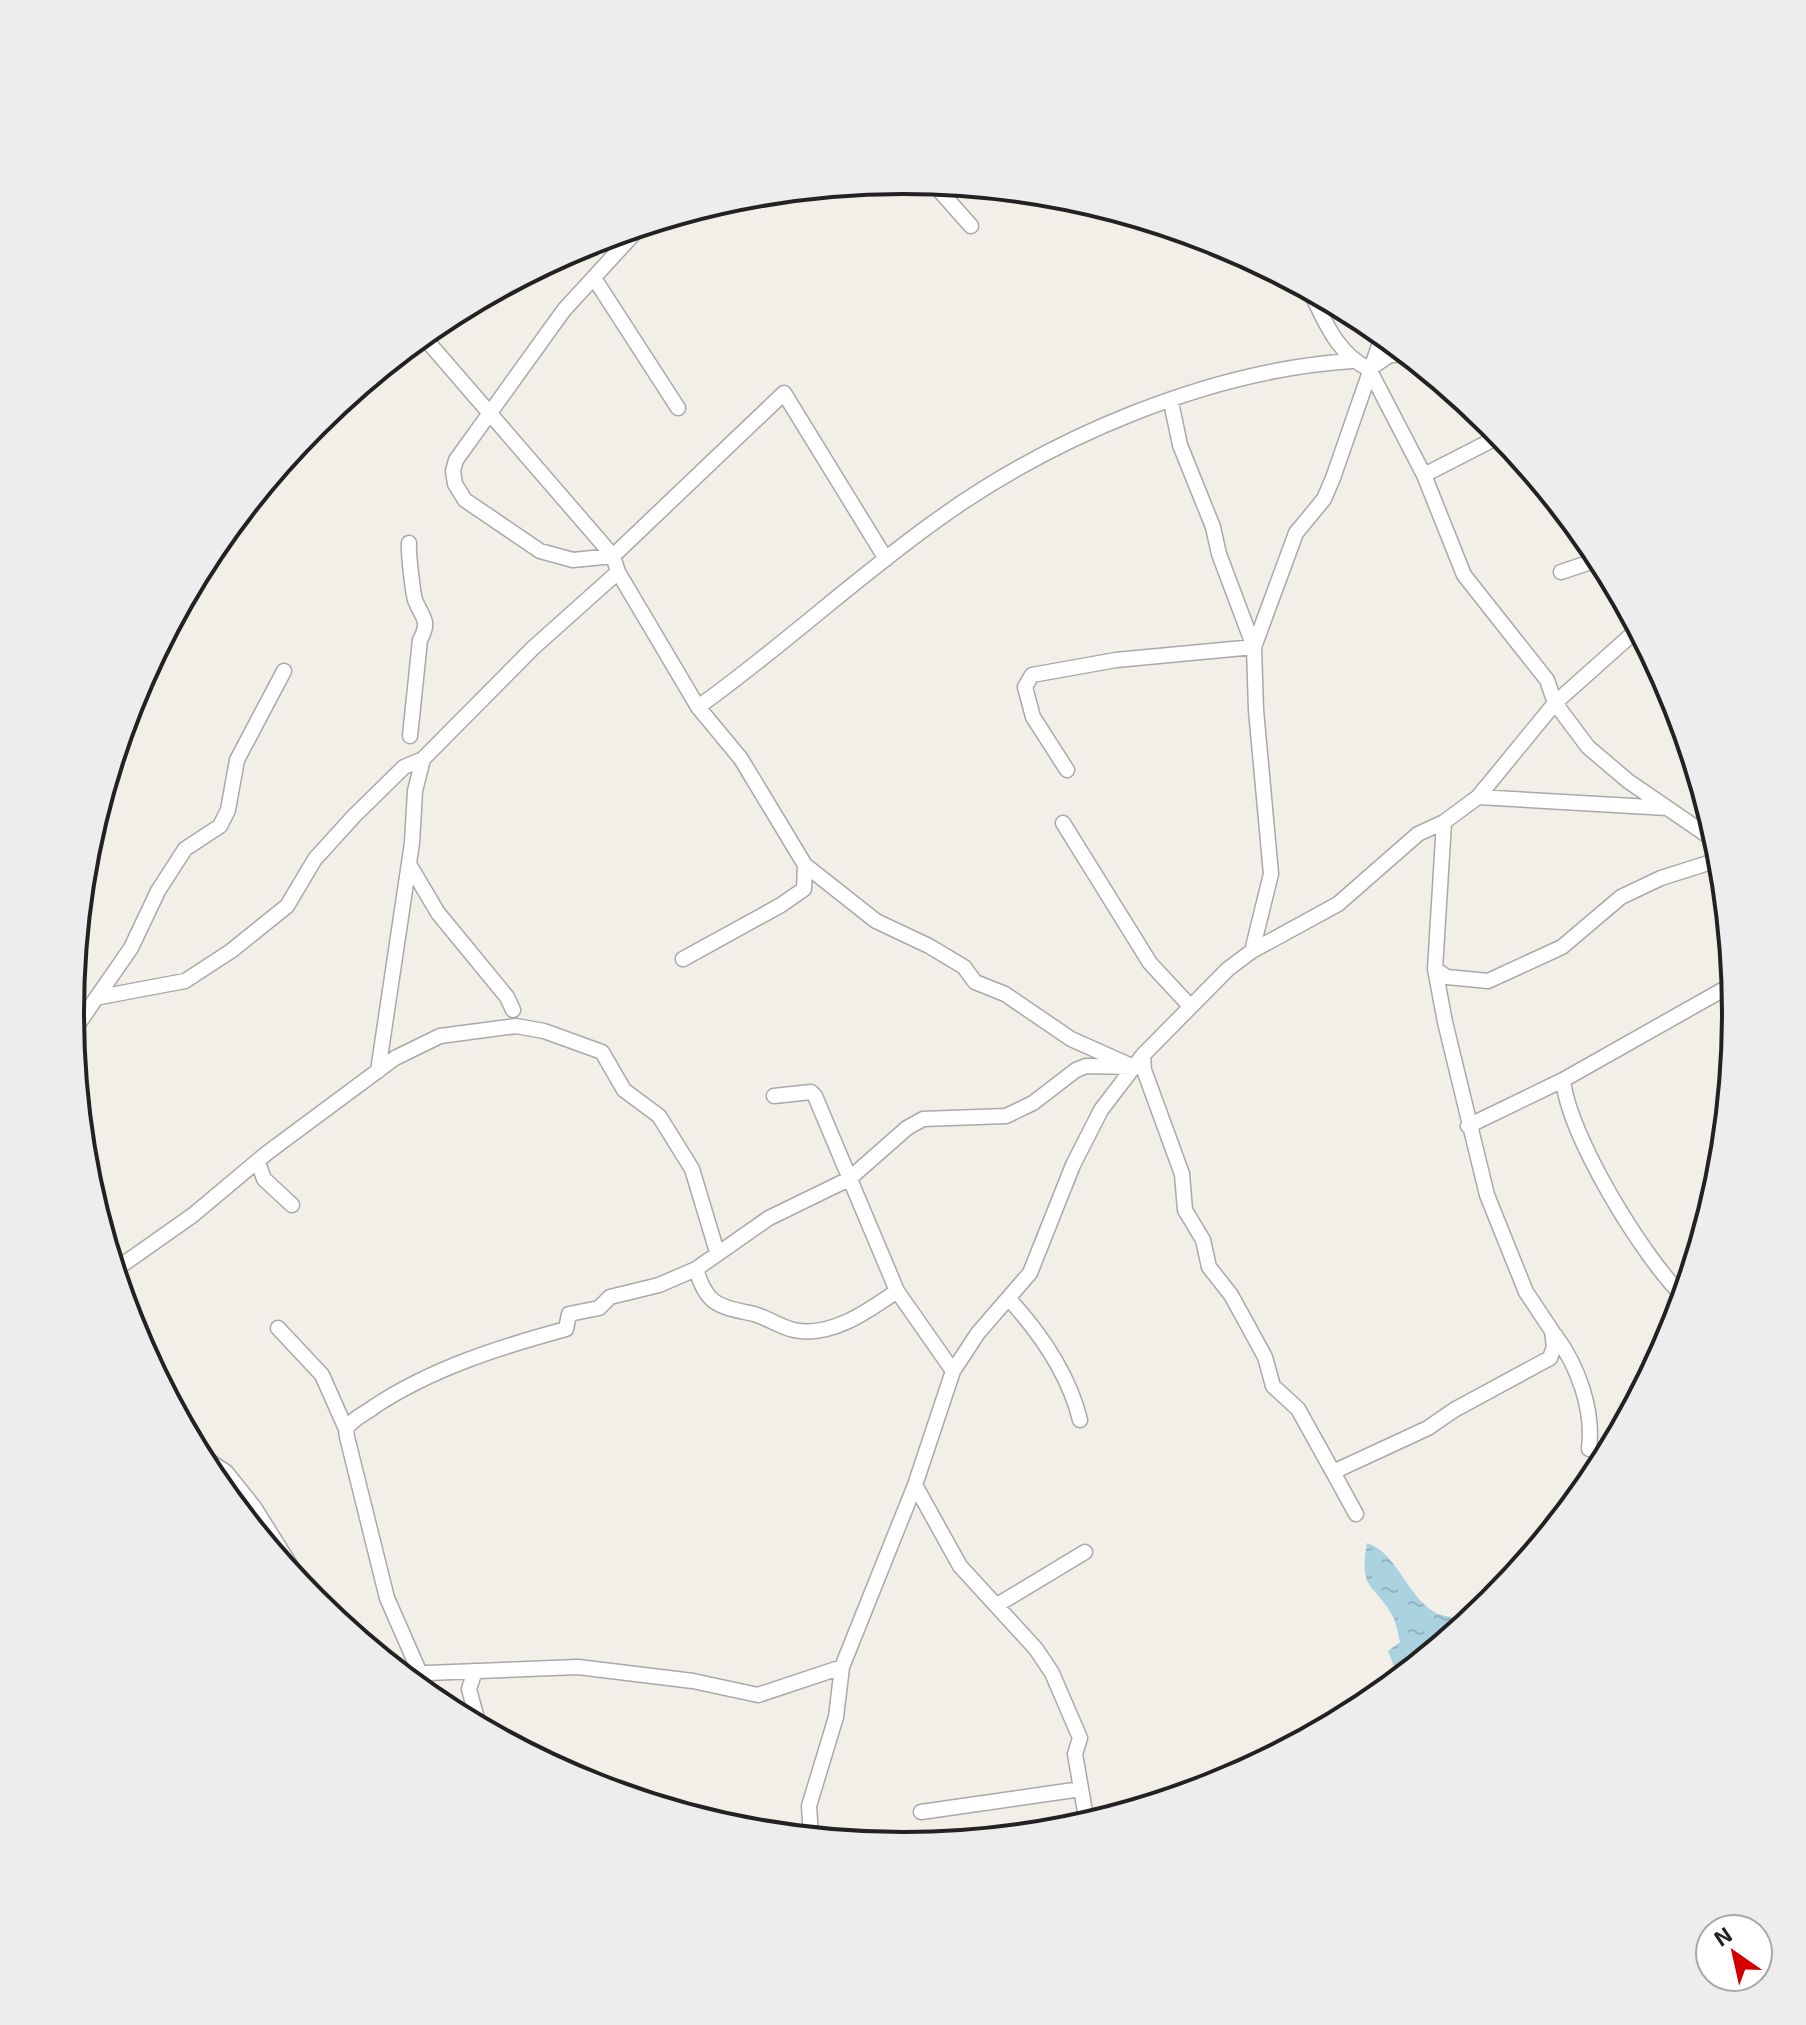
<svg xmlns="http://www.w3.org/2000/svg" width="1806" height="2025" viewBox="0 0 1806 2025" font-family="'Exo 2',sans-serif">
<defs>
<pattern id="water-ripples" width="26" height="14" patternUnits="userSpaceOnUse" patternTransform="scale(2)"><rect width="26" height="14" fill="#aad3df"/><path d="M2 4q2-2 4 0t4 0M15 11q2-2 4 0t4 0" fill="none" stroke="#92b5bf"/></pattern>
</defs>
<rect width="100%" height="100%" fill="#f2efe9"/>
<path fill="url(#water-ripples)" d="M1367,1543C1398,1553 1408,1600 1438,1614C1447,1617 1460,1618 1470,1620L1395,1681L1397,1674L1388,1651L1400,1642C1398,1634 1397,1625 1393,1617C1376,1583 1358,1593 1367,1543Z"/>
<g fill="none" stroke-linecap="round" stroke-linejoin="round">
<defs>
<path id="minor" d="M932,182L971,226
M641,226L564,310L456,460L453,471L455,484L465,500L540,551L573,560L613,556L784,393L886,559
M594,278L678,408
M1309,289C1325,321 1336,353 1369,369L1424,475L1464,575L1547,680L1555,703L1588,747L1628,781L1717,842
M422,335L613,556L618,572L698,707L741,759L805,865L876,921L929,946L964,967L975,982L1005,994L1071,1039L1127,1064
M1369,369L1390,355H1408
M1424,475L1502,435
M409,543C408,552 413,593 415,600C422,618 431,620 420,640L410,736
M1561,572L1600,559
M698,707C781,648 854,579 937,520C1052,437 1210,370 1352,361
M1067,770L1033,717L1025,687L1032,675L1116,660L1254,647L1219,554L1213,527L1180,445L1171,402
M1478,797L1667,808
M1063,823L1150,963L1189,1005
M409,864L438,913L507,997L513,1010
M1252,951L1271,874L1256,710L1254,647L1296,533L1324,499L1333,478L1383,334
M683,959L781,905L804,889L805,865
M1435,969L1447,977L1488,981L1562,947L1621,897L1661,878L1721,859
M100,997L185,981L231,951L287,906L315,859L354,816L404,767L423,759
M72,1033L131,948L158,891L185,849L220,826L228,810L237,760L284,671
M1143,1055L1144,1070L1182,1174L1185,1210L1203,1240L1209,1267L1231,1295L1265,1357L1273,1386L1298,1409L1333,1472L1428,1428L1454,1410L1550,1358L1554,1347L1552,1331L1526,1292L1487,1195L1445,1022L1435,969L1444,822
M378,1071L412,843L415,791L423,759L533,648L618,572
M1563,1080C1569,1136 1642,1256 1683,1296
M774,1096L811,1092L815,1096L897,1291L953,1371
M1468,1126L1563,1080L1733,984
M258,1162L264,1179L292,1205
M696,1269C707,1306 718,1306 754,1314C768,1318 780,1327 794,1330C831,1338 868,1311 897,1291
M115,1270L193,1215L267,1153L395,1058L440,1036L516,1026L544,1031L602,1052L624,1090L659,1116L692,1169L717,1252
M1009,1299C1040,1333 1069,1375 1080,1420
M128,1315L165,1390
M278,1328L322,1375L346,1429
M1555,1335C1578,1366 1594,1410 1589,1449
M182,1422L206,1459L226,1472L254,1507L311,1598
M1333,1472L1356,1514
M915,1485L960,1566L1036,1649L1052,1673L1080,1738L1075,1754L1087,1823
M997,1605L1085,1552
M419,1671L387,1598L347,1437L346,1429C353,1418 365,1414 375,1406C433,1368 500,1347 566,1329L569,1314L599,1308L610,1297L659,1285L696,1269L769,1218L849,1179L907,1128L923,1119L1006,1116L1033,1103L1076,1070L1086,1066L1134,1067
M475,1671L469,1689L479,1726
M402,1674L578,1667L693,1681L758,1695L842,1667
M921,1812L1081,1789
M811,1836L809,1806L836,1717L842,1667L915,1485L953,1371L978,1333L1030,1273L1073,1165L1101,1110L1143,1055L1228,969L1252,951L1338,904L1418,834L1444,822L1478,797L1555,703L1638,629"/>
</defs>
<use href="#minor" stroke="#a9a9a9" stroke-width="17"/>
<use href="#minor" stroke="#fff" stroke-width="14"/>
</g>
<path d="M0 0H1806V2025H0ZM84 1013a819 819 0 1 1 1638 0a819 819 0 1 1-1638 0Z" fill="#ededed" fill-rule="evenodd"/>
<path fill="none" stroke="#222" stroke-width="4" d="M84 1013a819 819 0 1 1 1638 0a819 819 0 1 1-1638 0Z"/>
<g transform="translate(1734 1953) rotate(326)"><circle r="38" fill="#ffffff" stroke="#a7a7a7" stroke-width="2"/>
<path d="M0-6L14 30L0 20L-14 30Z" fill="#d40000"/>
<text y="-12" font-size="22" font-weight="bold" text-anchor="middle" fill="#222222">N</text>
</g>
</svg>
